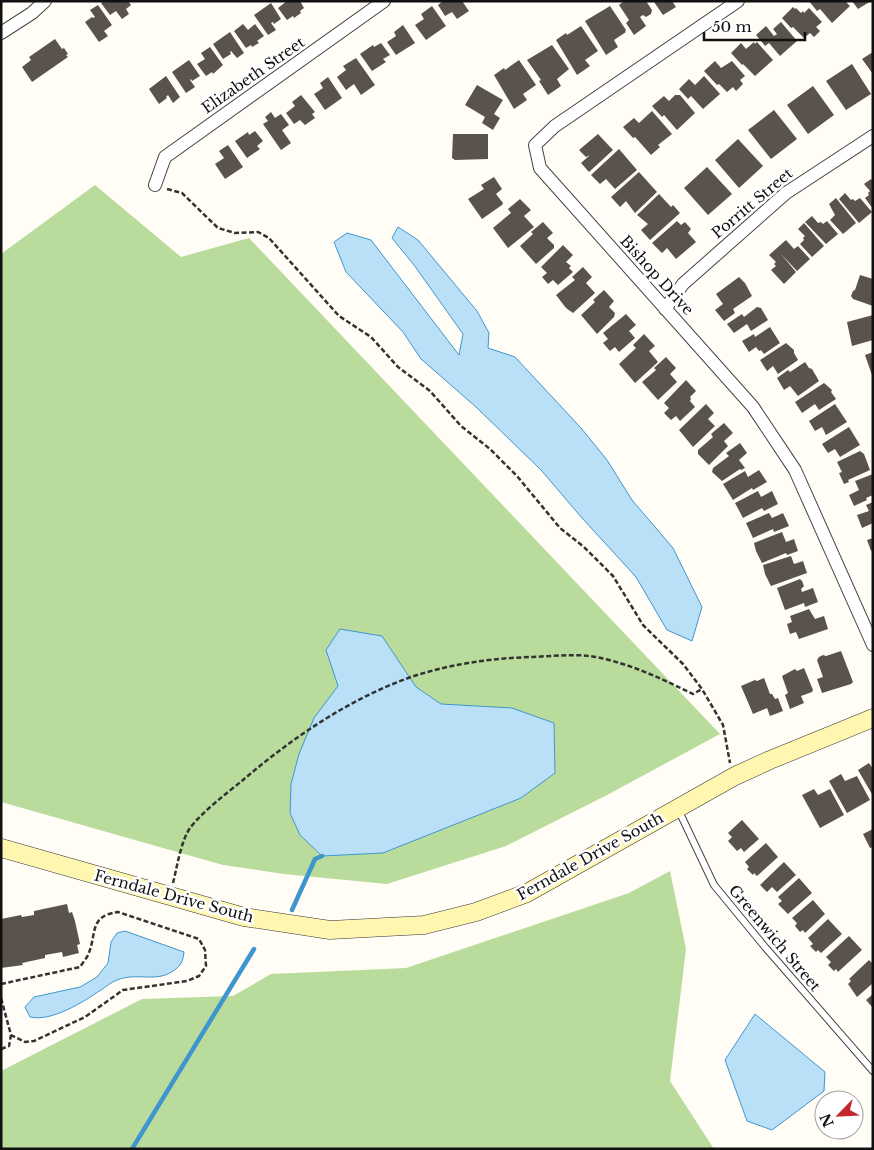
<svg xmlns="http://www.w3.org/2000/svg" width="874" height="1150" viewBox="0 0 874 1150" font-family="'Libre Baskerville',serif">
<rect width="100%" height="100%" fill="#fffdf5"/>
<path fill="#b9dc9c" d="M95,185L181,257L249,238L720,734L609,794L506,846L387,884L284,874L223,865L1,802V254Z
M670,871L686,949L670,1081L714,1149H1V1071L142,999L233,996L271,974L406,968L629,893Z"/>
<path fill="#b9e0f7" stroke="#3f96cf" d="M398,227L418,240L477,311L489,333L488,348L515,357L581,428L607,460L632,500L673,548L702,607L692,641L667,630L636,577L582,518L541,470L476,407L421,359L403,332L346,272L334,242L347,233L371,240L459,355L463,334L414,265L392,238Z
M340,629L382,636L416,687L441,704L512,708L554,723L555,773L521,798L383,853L322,856L300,835L290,813L291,784L299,754L314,718L338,686L326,650Z
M125,931L184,952C183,961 181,966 173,971C156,983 137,972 117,980C111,982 106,987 101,990C83,1002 52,1022 30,1017L25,1007L34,997L80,987L97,977L108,963L111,942L117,933Z
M755,1014L825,1072L824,1091L772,1130L747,1121L725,1060Z"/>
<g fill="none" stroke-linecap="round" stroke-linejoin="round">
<path stroke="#3f96cf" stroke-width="4.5" d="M292,910L315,859L322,856
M132,1149L254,949"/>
</g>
<path fill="#5a524d" d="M104,1H128L131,5L126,9L129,14L122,19L116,11L110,15L101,3Z
M287,1H300L304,8L300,11L301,13L294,18L293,16L287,20L278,8Z
M443,1H462L469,11L457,19L452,12L445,16L438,5Z
M624,1H646L652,10L651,14L646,17L643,15L640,17L646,26L634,35L626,23L629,20L619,5Z
M656,1H672L676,7L663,15L654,2Z
M809,1H845L850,6L832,23L820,9L817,11Z
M852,1H871L858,9Z
M271,3L281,19L274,24L273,22L271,23L276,30L268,35L254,15Z
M98,5L112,25L104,31L108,36L99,42L85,22L92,17L93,18L95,17L90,10Z
M432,6L446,26L426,40L415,25L424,19L421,14Z
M610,6L626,30L625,31L626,32L614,40L618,47L606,55L585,21Z
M793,7L795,9L796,8L801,13L803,11L804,13L809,8L822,22L816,27L820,31L814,37L810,33L804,38L793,27L791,28L782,18Z
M781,22L797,41L780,56L769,43L765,46L756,35L766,26L774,36L777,34L773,29Z
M243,24L248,30L255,24L264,36L257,41L259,43L252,47L251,45L246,48L234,31Z
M403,25L415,43L396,55L387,42L396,36L394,32Z
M581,26L598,51L585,60L590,66L577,75L556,40L566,33L567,35Z
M230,32L244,53L237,58L231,51L230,52L231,54L223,59L213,44Z
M55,39L62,49L64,48L68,54L66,55L68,57L32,82L22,67L31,60L29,57Z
M754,42L755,44L757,42L773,60L755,76L743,64L742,65L731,53L741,43L746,49Z
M381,43L390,55L383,59L386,62L372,71L360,54L373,45L374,47Z
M552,45L569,69L557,79L561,86L548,95L539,81L541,80L527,60Z
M210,47L223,65L213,74L212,72L206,76L197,64L205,59L201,53Z
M873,52V74L862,59Z
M356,58L375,85L361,95L354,84L346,90L337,77L346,70L343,66Z
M189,60L200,76L192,81L191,79L190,80L195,87L186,93L172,72Z
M519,60L536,85L523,94L527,100L514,109L494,75L504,68L505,70Z
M715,61L721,68L732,61L745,76L740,80L743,84L736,91L733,87L727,92L719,84L717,85L704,71Z
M852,64L871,94L846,110L826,81Z
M166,76L180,97L173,103L168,95L166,97L167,98L159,104L149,89Z
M704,76L720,94L703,109L691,96L688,99L679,89L689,79L695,85Z
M328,77L342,98L325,110L314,94L323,88L320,83Z
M477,85L503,100L494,114L500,118L493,130L482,123L485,117L465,105Z
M813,86L834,115L808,134L787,105Z
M301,95L315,112L312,114L315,118L305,125L300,120L294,124L286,113L295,106L292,102Z
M675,95H680L695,113L677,130L664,115L662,117L652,106L664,96L669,101Z
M774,110L797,139L771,159L748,130Z
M652,111L672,134L658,145L660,147L651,155L635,137L633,138L623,127L634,118L639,123Z
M271,112L275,118L281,114L289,125L282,130L291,143L281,150L263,124L268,121L265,117Z
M255,131L263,141L257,146L260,149L247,158L235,141L248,132L249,135Z
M453,134H488V159L455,160L452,158Z
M598,134L613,150L589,172L581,163L590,155L586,157L579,150Z
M738,139L763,166L739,188L715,160Z
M228,145L243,167L225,179L215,164L224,158L219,151Z
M619,149L637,170L615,189L606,179L600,184L591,175Z
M707,167L732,194L708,215L684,188Z
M639,172L657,192L635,213L626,201L620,207L611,197Z
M494,177L502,189L496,194L503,203L502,205L482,219L468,199L484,189L481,185Z
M871,179L873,182V209L865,198L869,195L868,193L870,191L864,184Z
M845,193L851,200L853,199L855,201L860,198L872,212L859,223L839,199Z
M659,194L671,207L673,205L680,213L650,240L641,230L648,224L637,215Z
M836,198L856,223L843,234L830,220L835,215L829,204Z
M520,199L531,210L524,216L534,227L508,248L493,228L511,213L508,209Z
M812,216L818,223L821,222L823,224L827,221L838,234L826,244L805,222Z
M677,221L681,225L685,222L691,229L688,233L696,242L676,259L667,248L662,253L652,243Z
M543,222L553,233L547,238L554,245V248L536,264L520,246L533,234L531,232Z
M804,223L824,246L812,257L800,244L804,240L803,238L805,236L798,229Z
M786,240L794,249L798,246L810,259L797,271L781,254L796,272L784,284L771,270L776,266L774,264L776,262L769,255Z
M563,245L573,255L566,262L571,266L569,268L573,272L558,285L553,280L548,284L542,277L547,273L541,267Z
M583,267L592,277L586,283L595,293L573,313L566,308L556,295L575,280L572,277Z
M860,275L873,279V306L853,299L851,296L853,291L855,290Z
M739,277L745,283L752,296L733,309L735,313L724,321L715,310L723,304L716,294Z
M604,290L614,301L609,307L615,313L614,317L597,334L581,315L595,302L593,300Z
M757,307L761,308L768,320L751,331L747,324L734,333L727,324L742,314L744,317Z
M626,314L636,325L629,331L635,338L619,352L615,347L610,351L603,343L608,339L603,333Z
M873,315V340L852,346L847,322Z
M770,327L780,343L764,354L761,350L759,351L756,347L749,352L742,341L754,334L755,337Z
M644,334L655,346L649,351L658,362L635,383L619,364L636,348L633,345Z
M786,343L794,350V353L798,360L778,374L773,366L767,371L760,360Z
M873,352V378L865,355Z
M666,357L676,368L670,374L677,382L658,400L642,382L656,370L654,368Z
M805,362L809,368L812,369L819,381L798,396L790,386L784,390L777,378L788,370L790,372Z
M686,380L696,391L690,397L691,399L690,401L695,407L680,421L676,416L671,420L664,413L669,408L664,403Z
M824,383L832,390L831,392L836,399L819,410L815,404L802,413L795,402Z
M706,404L714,413L708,419L715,426L693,447L679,430Z
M835,404L847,422L826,435L822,427L815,431L809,421Z
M724,423L733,433L724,441L728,446L709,465L698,454V450L713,437L711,434Z
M849,427L860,445L840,457L835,449L828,453L822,444Z
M740,443L747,453L739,460L745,468L741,470L740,469L722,481L712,472L713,468L729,456L726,453Z
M860,451L864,454L870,470L848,480L849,482L844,484L839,473L842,472L837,462Z
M759,470L767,482L753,490L752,488L733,500L723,484L745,471L748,477Z
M873,474V495L866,498L867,500L854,506L849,495L859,490L855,481Z
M758,491L761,497L772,491L778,504L764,511L762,508L743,518L735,503Z
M873,502V523L862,528L857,515L869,511L866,505Z
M769,513L772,518L783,513L789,526L774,532L773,529L753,538L746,523Z
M782,532L786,542L794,539L798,551L787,555L786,553L762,563L756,551L754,543Z
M873,538V550L871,551L867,540Z
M791,556L794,564L803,561L807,573L771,586L765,574L763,565Z
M800,579L802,581L804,586L801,589L802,592L813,588L818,602L805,607L804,603L785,610L777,588Z
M809,609L815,619L824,616L828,629L799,639L796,632L790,634L787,624L792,622L790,616Z
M841,651L853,682L851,684L822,693L817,679L823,677L817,660L819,657L823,655L826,656Z
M804,668L813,690L812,692L801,696L804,703L790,709L785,695L788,693L782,676L795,669L797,671Z
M764,678L770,694H772L775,699L778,698L783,711L770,716L767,708L753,714L741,686L755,680L757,681Z
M869,763L873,769V796L858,770Z
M841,774L845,781L857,776L870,800L847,813L829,781Z
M814,789L818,795L830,789L844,815L820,828L802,795Z
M742,820L759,839L744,852L741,848L737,851L728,841L732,837L728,833Z
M873,829V847L870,848L863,834Z
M766,843L778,857L757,876L754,873L753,875L747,869L749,867L745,862Z
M784,862L796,875L777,892L772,887L767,892L760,885Z
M799,878L812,893L788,914L778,904L782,901L778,897Z
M813,900L825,914L805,933L803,930L800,932L795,926L797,923L792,918Z
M67,904L69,913L72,912L75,921L80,944L77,945L79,953L63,957L62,952L45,955V958L22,963L23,965L1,968V919L21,915L22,917L34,915V911Z
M828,919L842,934L821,953L818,950L816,952L810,946L813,944L808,938Z
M849,936L862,950L838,972L836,969L834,971L828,965L831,962L826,957Z
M869,960L873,964V983L857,997L848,984L851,981L849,979Z
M873,994V1008L866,1000Z"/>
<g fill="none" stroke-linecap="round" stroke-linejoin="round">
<defs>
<path id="lane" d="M678,809L714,885L765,947L873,1071"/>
<path id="street" d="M738,1L555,126L535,145L540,168L753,407L795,470L873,645
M1,33L32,13L45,1
M155,185L165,157L384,1
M665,309L683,284L786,193L873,136"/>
<path id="secondary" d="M1,848L244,917L330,930L424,925L476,912L527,893L735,776L770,760L873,718"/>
</defs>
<use href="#lane" stroke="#444" stroke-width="8"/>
<use href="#street" stroke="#444" stroke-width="14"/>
<use href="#secondary" stroke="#333" stroke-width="19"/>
<path stroke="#333" stroke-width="2.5" stroke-dasharray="5 2.5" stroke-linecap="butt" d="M167,189L182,193L218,228L235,233L258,232L269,238L339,316L371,337L398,367L430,391L461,426L490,449L517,476L560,528L584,547L613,576L643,625L683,664L702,689L723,725L730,763
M173,883C177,867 181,841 190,828C202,812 227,793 243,780C292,738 349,699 411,677C450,664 492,658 533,657C552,656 572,654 590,656C627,662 660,678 693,694L702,689
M1,984L80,967C82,964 85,960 87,957C98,936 87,916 118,912L199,939L205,950L206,966L199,976L187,981L123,990L85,1017L34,1041L25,1042L11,1035L1,998
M1,1049L9,1046L11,1035"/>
<use href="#lane" stroke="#fff" stroke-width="6"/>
<use href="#street" stroke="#fff" stroke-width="12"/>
<use href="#secondary" stroke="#fff6b0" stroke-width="18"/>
</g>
<g text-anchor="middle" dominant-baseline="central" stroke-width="5" stroke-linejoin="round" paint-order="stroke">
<g font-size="15" fill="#111" stroke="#fff">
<text transform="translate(253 75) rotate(-35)">Elizabeth Street</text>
<text transform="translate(752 203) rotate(-40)">Porritt Street</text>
<text transform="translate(657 275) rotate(48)">Bishop Drive</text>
<text transform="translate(590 856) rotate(-29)">Ferndale Drive South</text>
<text transform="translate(174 896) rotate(15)">Ferndale Drive South</text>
<text transform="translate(775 938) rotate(50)">Greenwich Street</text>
</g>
</g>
<rect width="874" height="1150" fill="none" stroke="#111111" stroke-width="5"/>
<g transform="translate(839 1115) rotate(246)"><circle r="24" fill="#ffffff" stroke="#a0a0a0"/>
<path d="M0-4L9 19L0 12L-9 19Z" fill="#c4262e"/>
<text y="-8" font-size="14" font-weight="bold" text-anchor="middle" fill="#111111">N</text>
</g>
<path d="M704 32v8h101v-8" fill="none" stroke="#111111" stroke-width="2.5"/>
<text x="712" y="32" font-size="15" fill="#111111" stroke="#ffffff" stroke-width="4" paint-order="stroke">50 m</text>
</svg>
